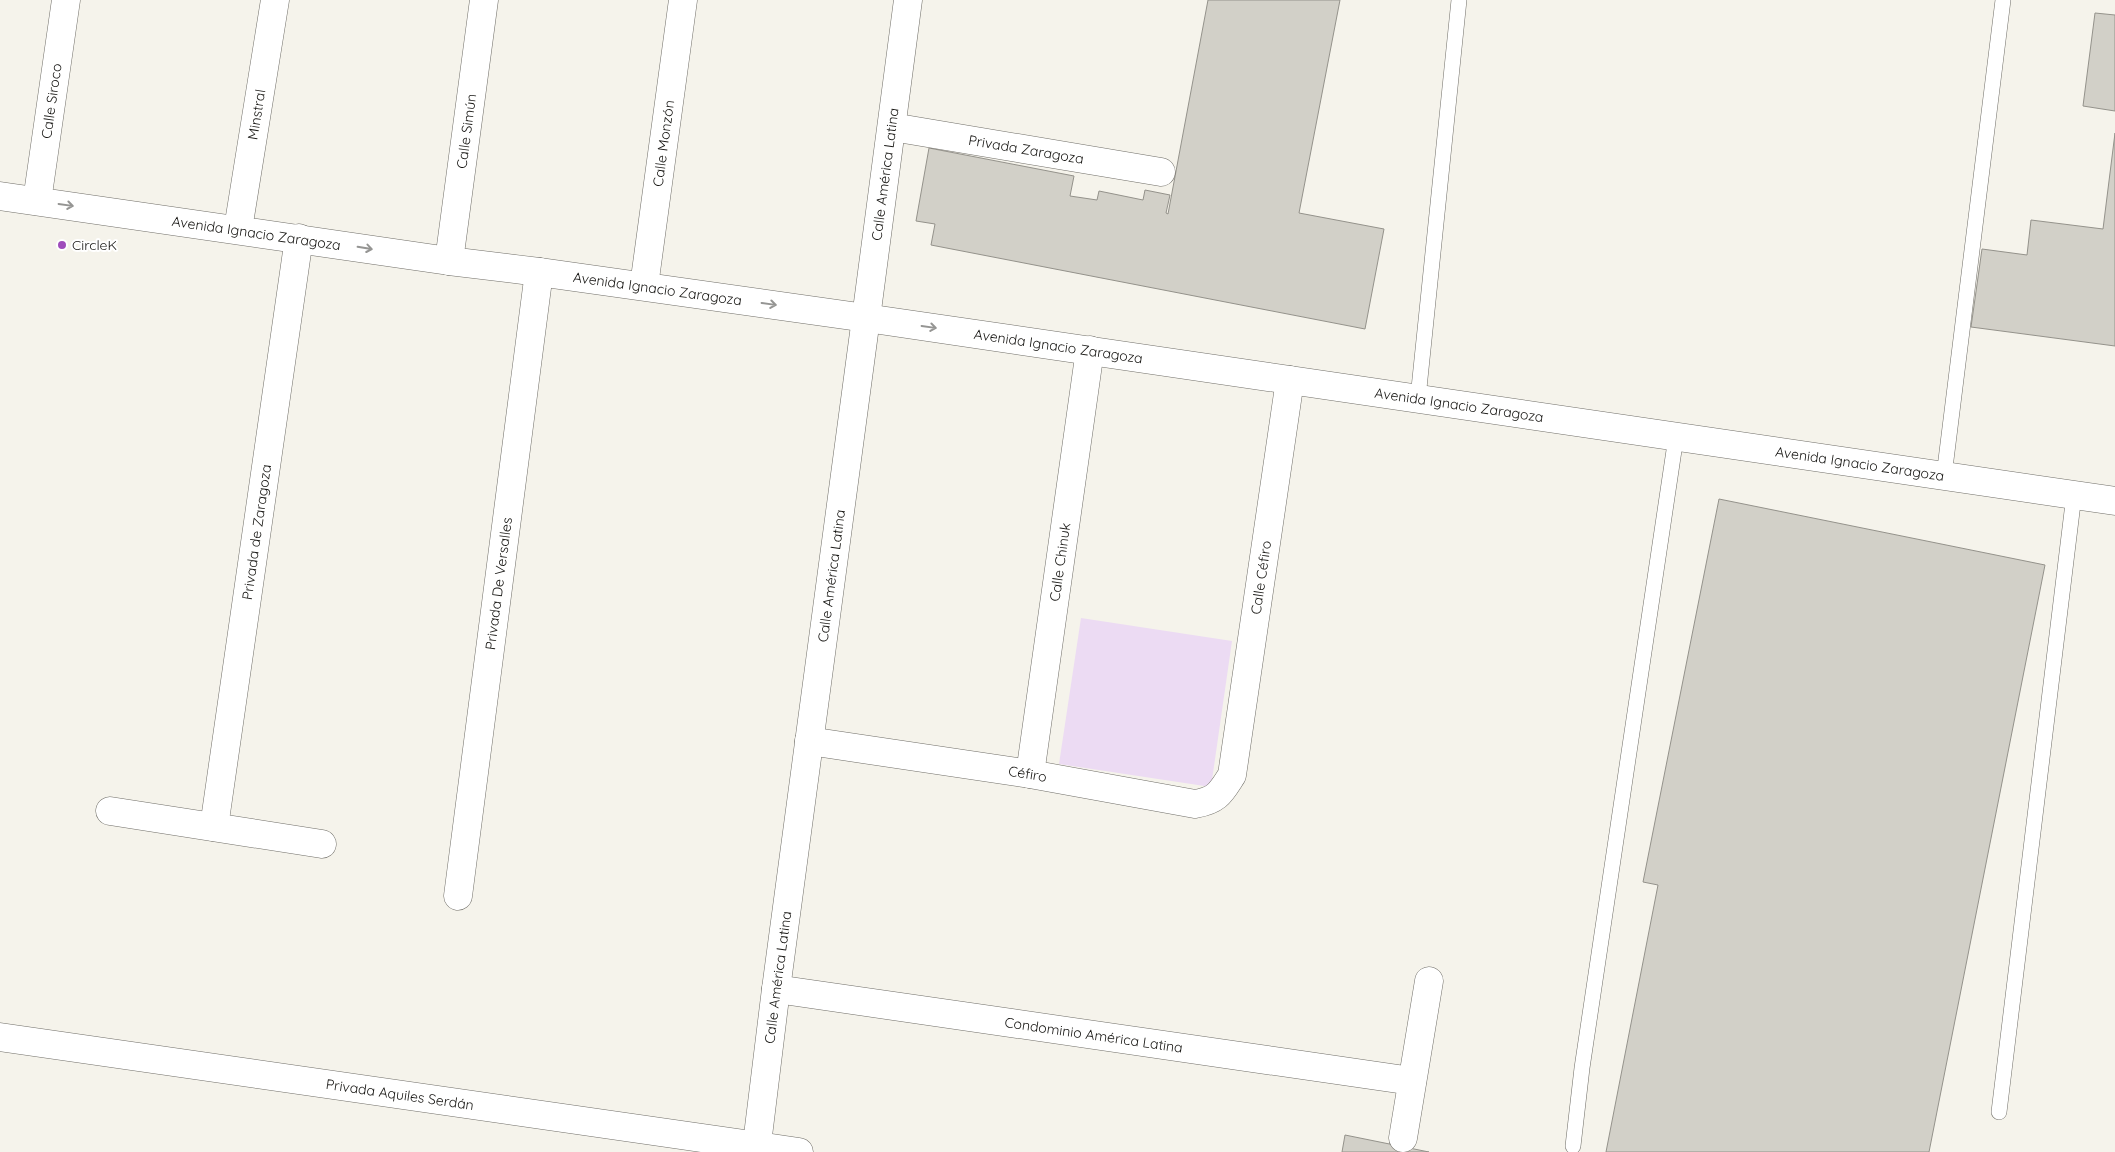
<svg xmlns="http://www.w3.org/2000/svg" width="2115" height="1152" viewBox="0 0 2115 1152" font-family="Quicksand,sans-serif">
<rect width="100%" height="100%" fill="#f5f3eb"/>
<path fill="#ecdbf3" d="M1081,618L1232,641L1211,787L1059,764Z"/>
<path fill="#d2d0c8" stroke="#94928b" d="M1208,0H1340L1299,213L1384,229L1365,329L931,245L935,224L916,221L929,148L1074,176L1070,196L1097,200L1099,191L1143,200L1145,190L1170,195L1166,213L1168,214Z
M2095,13L2115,15V111L2083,106Z
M2115,133V346L1971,327L1982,249L2027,255L2031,220L2103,229Z
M1719,499L2045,565L1929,1152H1606L1658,885L1643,882Z
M1345,1135L1429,1152H1342Z"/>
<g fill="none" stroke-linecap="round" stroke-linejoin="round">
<defs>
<path id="lane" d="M1418,398L1459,0
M1944,476L2003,0
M1999,1112L2074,495
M1573,1146L1582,1068L1676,437"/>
<g id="street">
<path id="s1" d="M892,127L1161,172"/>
<path id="s2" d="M37,201L66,0"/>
<path id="s3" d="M238,229L275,0"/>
<path id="s4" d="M449,261L484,0"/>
<path id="s5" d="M644,286L683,0"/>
<path id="s6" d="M866,318L908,0"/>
<path id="s7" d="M809,741L1030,774L1195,804C1218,800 1221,792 1232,775L1290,380"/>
<path id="s8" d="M1030,774L1090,350"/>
<path d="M110,811L322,844"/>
<path id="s9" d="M214,827L299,238"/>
<path id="s10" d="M458,896L539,272"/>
<path id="s11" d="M776,989L1412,1081"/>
<path id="s12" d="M0,1037L799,1152"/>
<path d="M1403,1138L1429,981"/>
</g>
<g id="secondary">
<path id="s13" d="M0,196L449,261L539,272L866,318L2115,501"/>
<path id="s14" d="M756,1152L776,989L866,318"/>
</g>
</defs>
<use href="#lane" stroke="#706e68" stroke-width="16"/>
<use href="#street" stroke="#706e68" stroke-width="29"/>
<use href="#secondary" stroke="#706e68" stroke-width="29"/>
<use href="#lane" stroke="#fff" stroke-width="15"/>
<use href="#street" stroke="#fff" stroke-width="28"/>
<use href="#secondary" stroke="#fff" stroke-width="28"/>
</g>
<defs><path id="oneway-shaft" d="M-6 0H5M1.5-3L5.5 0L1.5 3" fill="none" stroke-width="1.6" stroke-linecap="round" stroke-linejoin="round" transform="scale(1.25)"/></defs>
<g stroke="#959593">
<use href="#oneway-shaft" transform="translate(66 205) rotate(8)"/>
<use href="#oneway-shaft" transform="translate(365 248) rotate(9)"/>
<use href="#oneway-shaft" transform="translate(769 304) rotate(8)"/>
<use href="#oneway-shaft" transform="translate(929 327) rotate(8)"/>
</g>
<circle fill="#9f4cbb" stroke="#fff" stroke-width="2" cx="62" cy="245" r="5"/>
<g text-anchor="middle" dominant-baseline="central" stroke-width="4" stroke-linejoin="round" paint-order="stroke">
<g font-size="14" fill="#141310" stroke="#fff">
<text stroke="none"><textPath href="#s2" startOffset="101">Calle Siroco</textPath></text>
<text stroke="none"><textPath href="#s3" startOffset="116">Minstral</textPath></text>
<text stroke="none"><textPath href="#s4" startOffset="131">Calle Simún</textPath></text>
<text stroke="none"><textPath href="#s5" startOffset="144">Calle Monzón</textPath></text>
<text stroke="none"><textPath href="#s1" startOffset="136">Privada Zaragoza</textPath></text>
<text stroke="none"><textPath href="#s6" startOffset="145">Calle América Latina</textPath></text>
<text stroke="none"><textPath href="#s13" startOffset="259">Avenida Ignacio Zaragoza</textPath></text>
<text stroke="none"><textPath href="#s13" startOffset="664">Avenida Ignacio Zaragoza</textPath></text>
<text stroke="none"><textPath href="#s13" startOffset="1069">Avenida Ignacio Zaragoza</textPath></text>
<text stroke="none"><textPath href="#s13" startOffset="1474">Avenida Ignacio Zaragoza</textPath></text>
<text stroke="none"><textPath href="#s13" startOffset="1879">Avenida Ignacio Zaragoza</textPath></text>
<text stroke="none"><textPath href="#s9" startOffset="298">Privada de Zaragoza</textPath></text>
<text stroke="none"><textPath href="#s8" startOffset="214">Calle Chinuk</textPath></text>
<text stroke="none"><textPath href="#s14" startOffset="581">Calle América Latina</textPath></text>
<text stroke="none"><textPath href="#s7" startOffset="640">Calle Céfiro</textPath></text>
<text stroke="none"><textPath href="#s10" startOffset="315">Privada De Versalles</textPath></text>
<text stroke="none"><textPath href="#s7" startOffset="221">Céfiro</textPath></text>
<text stroke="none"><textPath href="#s14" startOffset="176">Calle América Latina</textPath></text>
<text stroke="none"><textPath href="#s11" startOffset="321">Condominio América Latina</textPath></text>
<text stroke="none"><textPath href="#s12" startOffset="404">Privada Aquiles Serdán</textPath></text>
</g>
<g font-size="14" fill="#141310" stroke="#fff" text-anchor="start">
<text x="72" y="245">CircleK</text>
</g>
</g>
</svg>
